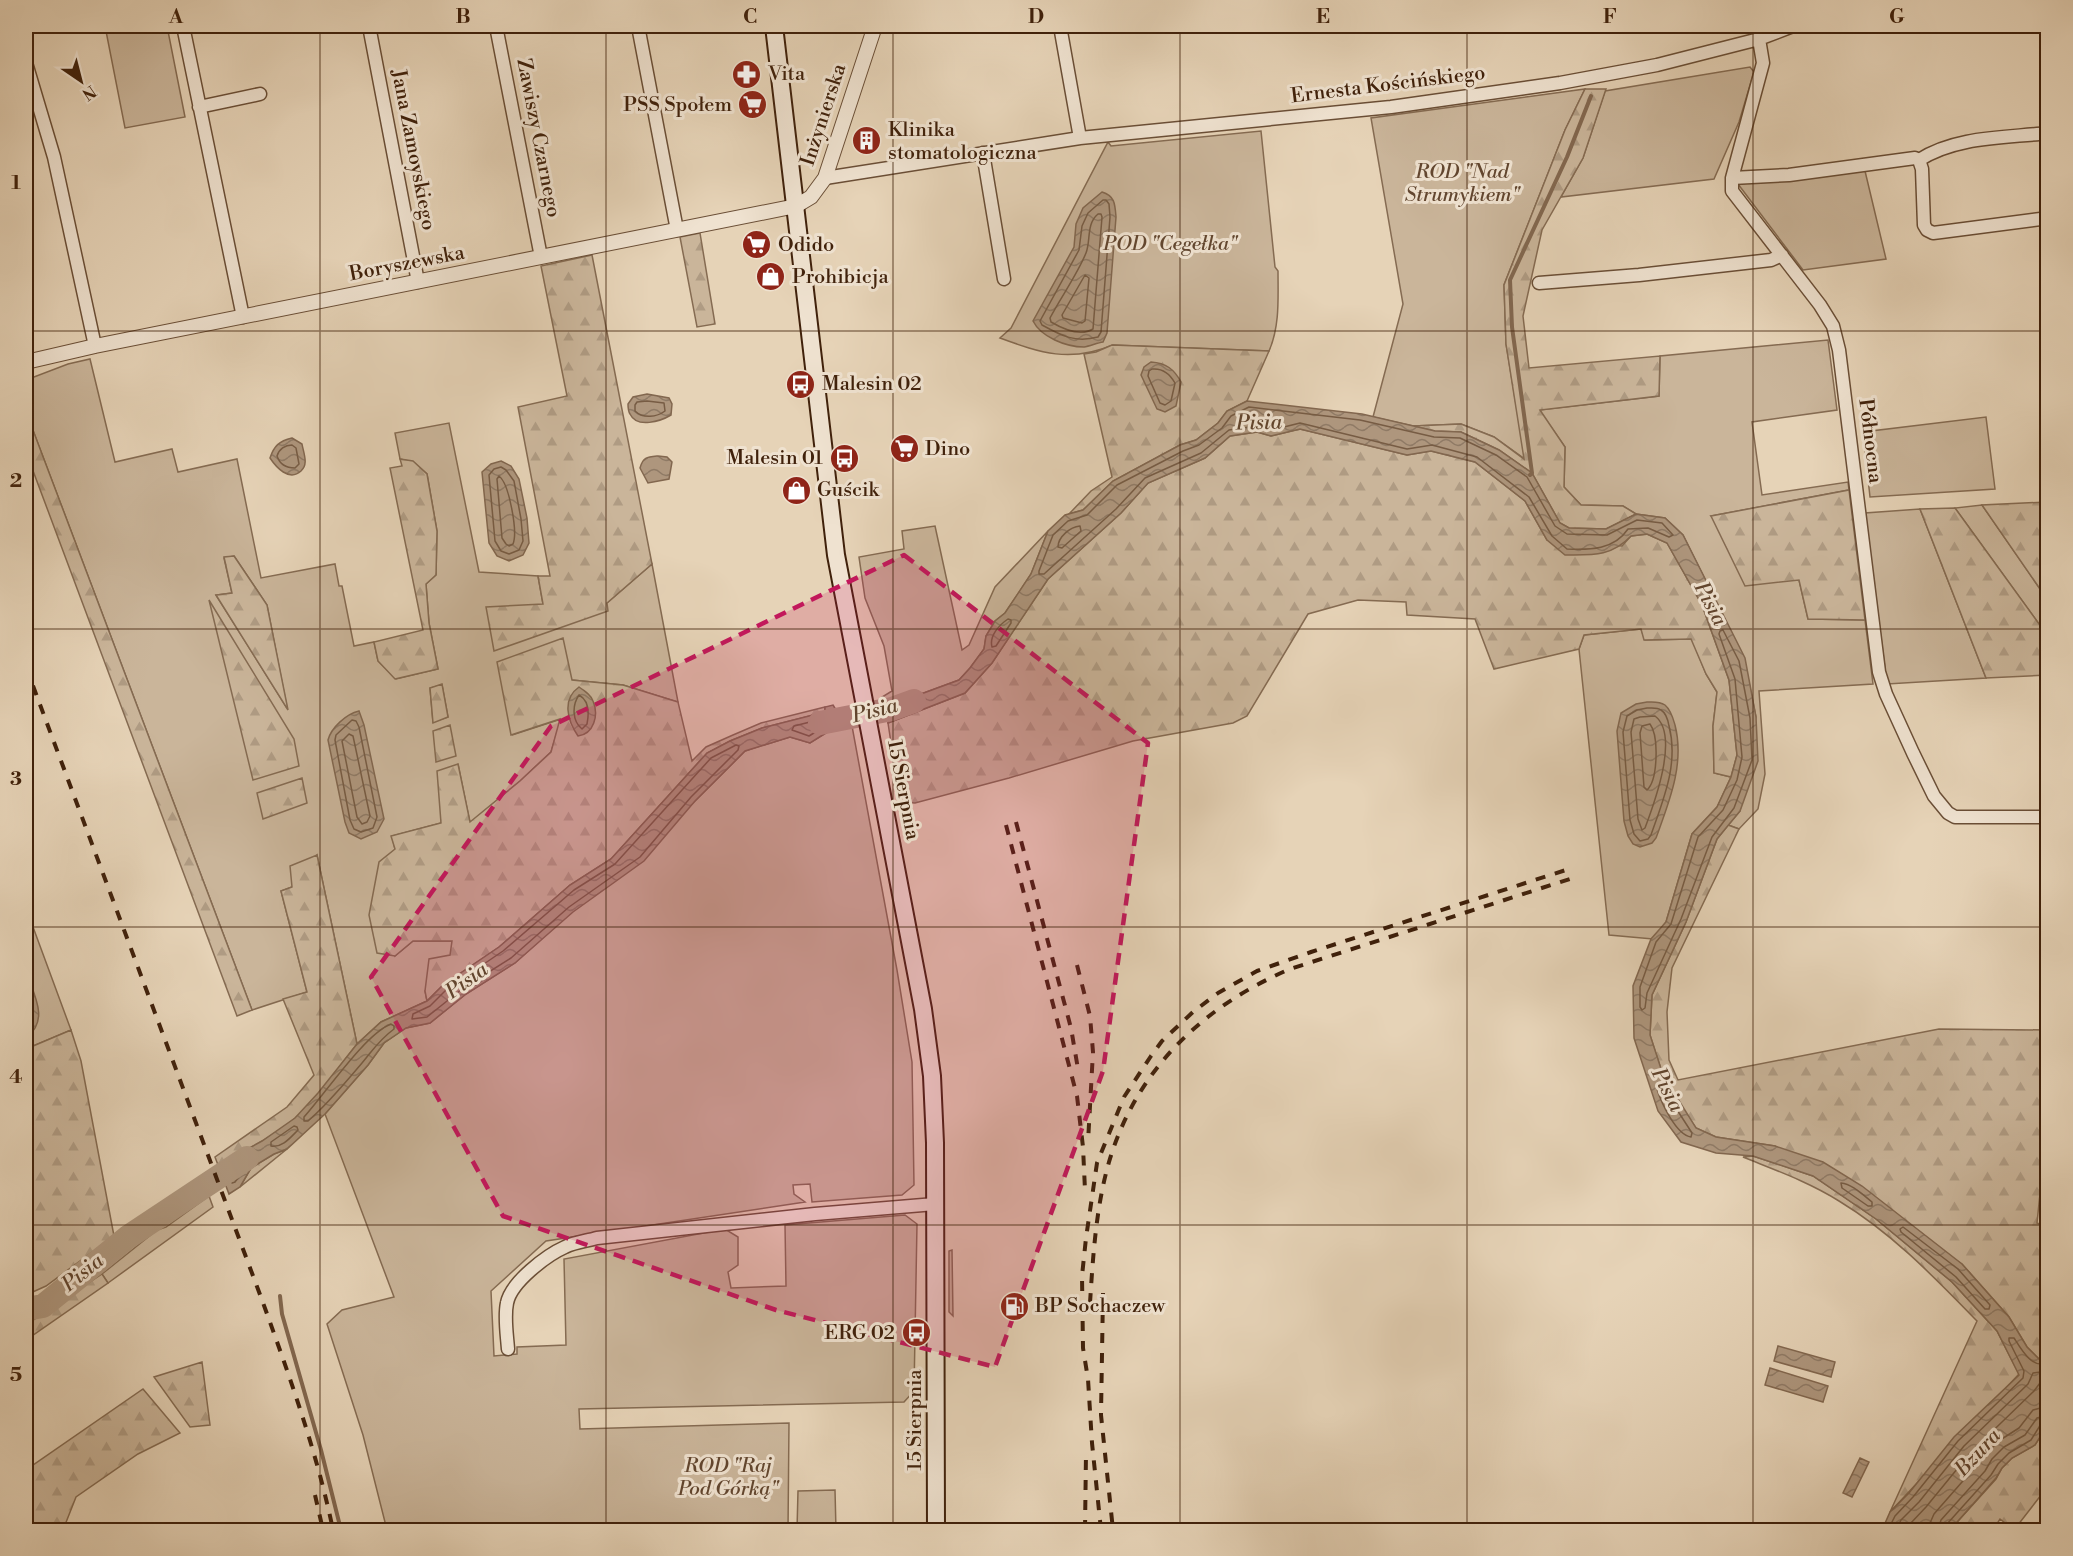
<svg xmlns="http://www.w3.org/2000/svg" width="2073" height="1556" viewBox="0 0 2073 1556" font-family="'Libre Bodoni',serif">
<defs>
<pattern id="forest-firs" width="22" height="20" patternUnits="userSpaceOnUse" patternTransform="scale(1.5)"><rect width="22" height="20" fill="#cab59a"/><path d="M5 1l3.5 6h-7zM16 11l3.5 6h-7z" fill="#af9b83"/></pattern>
<pattern id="water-waves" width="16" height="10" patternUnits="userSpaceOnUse" patternTransform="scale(1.5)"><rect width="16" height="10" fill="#ae967d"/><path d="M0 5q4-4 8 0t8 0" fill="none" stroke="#8f7a65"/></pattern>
</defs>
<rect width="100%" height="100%" fill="#e6d3b7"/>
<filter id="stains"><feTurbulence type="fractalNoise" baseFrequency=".00333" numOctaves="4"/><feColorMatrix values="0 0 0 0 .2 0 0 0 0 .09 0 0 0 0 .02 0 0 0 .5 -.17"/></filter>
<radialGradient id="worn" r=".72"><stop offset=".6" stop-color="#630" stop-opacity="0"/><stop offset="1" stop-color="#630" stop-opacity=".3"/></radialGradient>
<path fill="#cab59a" stroke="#856b52" stroke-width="1.5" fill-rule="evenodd" d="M105,26H167L185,117L125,128Z
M1750,67L1754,72L1739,122L1714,179L1561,197L1583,158L1605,91Z
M1585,89L1565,130L1504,285L1506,344L1525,459L1494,437L1461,424L1413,426L1373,417L1403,304L1371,118Z
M1261,131L1275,267L1278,271C1278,298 1280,326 1269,351L1113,345C1070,363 1041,353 1000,338L1011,328L1108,142L1111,146Z
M1865,171L1886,259L1803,270L1738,184Z
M1828,340L1837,410L1752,422L1762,495L1848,482L1849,490L1711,516L1799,580L1808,619L1865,620L1873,684L1759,691L1765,774L1758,809L1739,829L1728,825L1740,811L1756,717L1744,658L1683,535L1665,518L1636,514L1623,506L1581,505L1564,487L1565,447L1539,410L1659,396L1660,356Z
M90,359L115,462L172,449L178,472L237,459L261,578L335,564L339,586H342L354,646L374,642L378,661L396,679L438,669L429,623L426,584L436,575L437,531L427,474L413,462L400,459L395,433L449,423L479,572L538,576L543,604L607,603L652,564L678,702L623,685L572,680L512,735L561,719L551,752L520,781L470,823L458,764L441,823L392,836L395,849V956L413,941H453L451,955L425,991L427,1001L381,1022L357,1044L317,855L292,887L281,891L307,992L252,1010L28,417L26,414V380L68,364ZM234,556L267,605L287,708L216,595L232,593L224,558ZM442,685L448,717L433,722L430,688Z
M1986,417L1995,489L1870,497L1863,432Z
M1982,505L2047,599V635L1955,508Z
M1920,509L1986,678L1887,684L1865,513Z
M935,526L962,650L969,645L995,587L1048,531L1031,574L1005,613L995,621L986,636L984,649L970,668L959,680L921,694L883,700L882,697L892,691L884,646L865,598L859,557L904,549L902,531Z
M1641,629L1645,640L1692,639L1706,674L1717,692L1713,726L1714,773L1731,777L1717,807L1692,834L1666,922L1653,939L1609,935L1579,649L1584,635Z
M852,726L897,970L912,1062L914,1185L902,1195L812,1202L810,1184L793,1185L794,1194L805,1202L546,1241L491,1291L494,1356L517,1354V1347L566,1345L564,1259L725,1229L738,1237V1265L728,1272L731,1288L786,1286L785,1225L905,1215L917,1224L914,1391L904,1402L579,1409L580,1429L789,1423L788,1530H387L363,1435L327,1324L342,1310L394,1297L325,1114L368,1065L384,1043L406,1028L430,1023L466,994L515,963L695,801L745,751L790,737L810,743L829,731Z
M26,908L71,1030L26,1049Z
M209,1196L213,1207L108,1283L102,1274L157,1230L166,1227Z
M952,1250L953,1316L949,1312V1251Z
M835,1490L836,1530H797L798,1491Z"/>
<path fill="url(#forest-firs)" stroke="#856b52" stroke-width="1.5" d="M1585,89H1606L1583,158L1542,230L1523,316L1529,368L1660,356L1659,396L1540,410L1565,447L1564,487L1581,505L1623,506L1636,514L1606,529L1569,528L1560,523L1532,473L1499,450L1461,432L1435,431L1413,426L1461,424L1494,437L1524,459L1506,344L1504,285L1565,130Z
M700,233L715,324L697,327L680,237Z
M592,255L652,564L607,603L608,611L494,651L486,607L543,604L538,576H550L518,407L567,396L541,266Z
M1112,345L1269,351L1247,401L1227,411L1218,423L1196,440L1180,445L1113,481L1083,510L1069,514L1091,491L1112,477L1084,354L1096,352Z
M26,414L28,417L252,1010L237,1016L26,452Z
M1300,429L1407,455L1431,451L1475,462L1525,501L1547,540L1622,546L1631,536L1647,534L1667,543L1702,605L1729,680L1737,755L1731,777L1714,773L1713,726L1717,692L1706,674L1691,639L1644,640L1641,629L1584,635L1579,649L1494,669L1475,619L1407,615L1406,602L1358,600L1308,614L1247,716L1233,723L1133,741L1009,778L915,803L900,802L888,723L965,693L992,663L1048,579L1121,513L1148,483L1205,458L1230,436L1257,432L1271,436Z
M400,459L413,461L427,474L437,531L436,575L426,584L429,623L438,669L395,679L378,661L374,642L423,630L390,468L402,466Z
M1849,490L1865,620L1808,619L1799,580L1745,586L1711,516Z
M2047,502H2048L2047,599L1982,505Z
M1955,508L2047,635V675L1986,678L1920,509Z
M234,556L267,605L288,710L216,595L232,593L224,557Z
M209,600L294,739L299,766L253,780Z
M563,638L572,680L623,685L678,702L692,761L706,747L733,735L761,723L825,707V712L762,728L730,741L707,753L611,859L570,885L499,947L443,985L427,1001L425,991L429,959L450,955L452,941H413L395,956L377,953L369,915L379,862L395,849L391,836L441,823L437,771L458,764L470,822L520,781L551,752L560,719L511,735L497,662Z
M442,684L448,717L433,723L430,688Z
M450,725L456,756L436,762L433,731Z
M302,778L307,803L263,819L257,793Z
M1728,825L1739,829L1672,968L1667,1012L1669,1060L1678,1080L1939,1029L2047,1030V1125L2037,1223L2047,1227V1355L2040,1360L2027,1347L2009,1317L1962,1264L1775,1146L1716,1137L1696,1128L1683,1110L1663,1075L1650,1035L1652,995L1686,922L1717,839Z
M317,855L357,1044C337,1069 318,1099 294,1119C271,1138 244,1151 218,1165L215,1157L287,1107L314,1075L283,999L307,992L281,891L292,887L290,866Z
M71,1030L81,1061L114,1236L46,1286L26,1295V1049Z
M287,1149L240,1187L251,1168L274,1154Z
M1753,1156L1813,1176L1876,1219L1952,1282L1997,1331L2019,1374L1890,1512L1977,1321C1934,1277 1892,1233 1839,1201C1809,1182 1775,1170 1743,1157Z
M102,1274L108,1283L26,1340V1325Z
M202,1362L210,1425L190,1427L154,1377Z
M143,1389L180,1433L138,1454L76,1497L63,1530H26V1470Z
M2047,1426V1491L2045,1490L2014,1530L2000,1519L1993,1530H1950L1996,1479L2002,1468L2012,1458L2035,1445Z"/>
<path fill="url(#water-waves)" stroke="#82674f" stroke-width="1.5" d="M1102,192C1115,196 1115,204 1116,217L1107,333L1103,342C1097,343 1090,346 1084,347C1066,347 1041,337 1033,321L1074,247L1076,224L1083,208Z
M1151,362C1166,363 1174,369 1181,382L1176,406L1165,412L1157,409L1141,375L1144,367Z
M647,394L669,398L672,404L671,415C661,421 637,429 630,414C628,411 628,408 628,404L633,397Z
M1247,401L1362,414L1435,431L1461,432L1499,450L1532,473L1560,523L1569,528L1606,529L1636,514L1665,518L1683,535L1745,658L1756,717L1758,761L1740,811L1717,839L1686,922L1652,995L1650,1035L1663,1075L1696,1128L1716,1137L1775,1146L1823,1162L1862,1186L1962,1264L2009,1317L2027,1347L2040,1360L2047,1355V1426L2035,1445L2012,1458L2002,1468L1996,1478L1950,1530H1882L1890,1512L1909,1493L1954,1437L2019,1375L1997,1331L1952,1282L1876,1219L1813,1176L1753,1156L1716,1153L1681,1142L1658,1111L1634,1038L1633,986L1651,939L1666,922L1692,834L1717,807L1731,777L1737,755L1729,680L1702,605L1667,543L1647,534L1631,536C1611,557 1592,555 1565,555L1547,540L1525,501L1475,462L1431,451L1407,455L1300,429L1271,436L1257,432L1230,436L1205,458L1148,483L1121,513L1048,579L992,663L965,693L888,723L883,700L921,694L959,680L970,668L984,649L986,636L995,621L1005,613L1031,574L1048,531L1065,515L1083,510L1113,481L1180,445L1196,440L1218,423L1227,411Z
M292,438L302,444C303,450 306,458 305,463C305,467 303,469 301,471C289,482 276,467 270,458C274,446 279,441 292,438Z
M658,456L667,457L672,462L669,479L648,483L640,468C643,457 647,457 658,456Z
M501,461L511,466L519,479L527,518L529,543L523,555L509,561L497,556L489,543L482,472L491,464Z
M579,687C585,691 591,695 593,701C599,715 594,734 578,736C567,720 562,699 579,687Z
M1647,702C1653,702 1659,701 1665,705C1671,710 1673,718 1675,725C1685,764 1669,802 1656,838L1652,843L1640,847L1633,844L1628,836L1624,821L1617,731L1621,713L1636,704Z
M833,705L836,710L849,707L852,726L829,731L810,743L790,737L745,751L695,801L644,861L573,912L515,963L466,994L430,1023L406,1028L384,1043L368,1065L325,1114L287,1149L274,1154L251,1168L240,1187L229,1194L218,1165L262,1141L295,1118L318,1093L357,1044L381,1022L427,1001L443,985L499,947L570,885L611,859L707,753L730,741L762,728L825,712V707Z
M359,711L364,725L384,819L377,832L361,839L349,833L345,822L328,740C331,728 346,714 359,711Z
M26,972C34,995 50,1020 26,1038Z
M1778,1346L1835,1362L1831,1377L1774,1361Z
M1770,1368L1828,1386L1823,1402L1765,1385Z
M1860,1458L1869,1462L1852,1497L1843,1493Z"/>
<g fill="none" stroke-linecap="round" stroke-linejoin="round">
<path stroke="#775c44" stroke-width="1.5" d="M1103,200H1106L1109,204L1110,217L1101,332L1098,337C1075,343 1062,336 1042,325L1040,321L1079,250L1082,226L1088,213Z
M1098,214H1101L1102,217L1093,329C1080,337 1063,329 1051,322L1050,318C1061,297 1077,275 1086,253C1091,240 1086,224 1098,214Z
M1085,275L1089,278L1085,321L1082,323L1063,318L1062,315Z
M1152,369C1162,368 1170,374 1175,383L1171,401L1165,405L1160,403L1148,376L1149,371Z
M647,401L664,403L665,411C657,417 643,419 635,411V405L637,402Z
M1249,407L1360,420L1434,437L1460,438L1496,455L1527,477L1555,526L1567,534L1607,535L1637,520L1662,523L1673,535L1669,537L1648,528L1628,529C1614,550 1590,550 1567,549L1552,536L1529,497L1477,457L1432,445L1407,449L1300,423L1272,430L1256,426L1229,430L1201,453L1145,478L1116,509L1044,574H1039V571L1053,535L1068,521L1087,515L1117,485L1183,451L1199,445L1222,428L1231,416Z
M292,445L296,448L299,464L295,468C286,468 280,465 277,456C279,449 285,445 292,445Z
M501,467L506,470L514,481L521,519L523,541L519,550L509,554L501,551L495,541L489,475L494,469Z
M499,476C509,483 518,532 513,544L509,546L506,544L502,538L497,479Z
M1080,526L1081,531L1062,548L1058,547C1058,537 1070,527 1080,526Z
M1008,619L1011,620V623L996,646L992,647C989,636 999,625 1008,619Z
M1723,630L1739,661L1750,718L1752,760L1734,808L1712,837L1681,919L1647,993L1645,1008L1642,1010L1640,1007V987L1656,942L1671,924L1698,837L1723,810L1737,780L1742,757L1735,679L1719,634L1720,631Z
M579,695C590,701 589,714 587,724L582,729C572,721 572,705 579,695Z
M914,700L917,702L915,706L895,714L892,712V705Z
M1647,708C1652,708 1657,707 1661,710C1666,713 1668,720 1669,726C1679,764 1663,800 1651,835L1648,839L1640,841L1634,834L1630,820L1623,732L1627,716L1637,710Z
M831,715H843L845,720L827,725L809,736L792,730L794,726L826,718Z
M1655,716C1680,735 1654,804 1645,828L1642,830L1638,819L1631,732L1634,719L1640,717Z
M352,720L356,721L359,727L377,817L373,828L361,832L354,829L350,820L335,740L336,735Z
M1650,724C1659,736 1658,780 1647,790L1644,787L1640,733L1642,726Z
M349,734L353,736L370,816L367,822L362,824L357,817L342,741Z
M736,745L739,746L738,750L691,797L640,857L569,907L511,958L462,989L427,1017L412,1019L413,1014L430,1006L447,989L503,951L574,890L615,864L711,758Z
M391,1024L394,1026V1029C379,1040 373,1050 362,1063C345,1083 328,1104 308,1121H304V1117C325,1094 365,1034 391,1024Z
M1661,1085L1692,1133L1691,1137C1676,1135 1661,1102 1657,1089Z
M294,1126L297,1127L298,1130C290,1138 282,1148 271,1146V1142Z
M246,1156L250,1157V1161L235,1182L232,1183L226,1168Z
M1841,1183C1852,1184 1863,1195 1872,1202V1206H1868L1842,1188Z
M1903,1227L1958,1269L1990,1305L1989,1309H1985L1956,1277L1901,1232L1900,1229Z
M1888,1530L1895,1516L1913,1497L1958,1441L2023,1378L2024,1371L2009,1341V1338H2014C2021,1349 2033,1371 2048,1362
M1896,1530L1901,1520L1919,1502L1964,1446L2028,1384L2033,1373L2048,1371
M1906,1530L1909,1525L1926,1507L1971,1452L2034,1391L2040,1383L2048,1381
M1929,1530L1930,1523L1934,1514L1997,1442L2019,1428L2033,1410L2048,1406
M1938,1530L1941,1520L1985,1471L1992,1459L2004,1447L2025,1435L2037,1418L2048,1415
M1946,1530L1947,1524L1991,1475L1998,1464L2009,1453L2031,1440L2041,1424L2048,1422"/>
<path stroke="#82674f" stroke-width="4" d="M1530,475L1532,473L1512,327L1510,280L1567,157L1591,96
M280,1296L282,1314L321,1450L341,1530"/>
<path stroke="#ae967d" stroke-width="24" d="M820,723L892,709L914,701
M26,1309L43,1306L128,1237L247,1158"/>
<defs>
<path id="minor" d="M183,26L243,317
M369,26L418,282
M496,26L541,257
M638,26L677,230
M1060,26L1080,138
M26,63L54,157L95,346
M199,107L260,94
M983,153L1004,279
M1919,160L1915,158L1789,175L1732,178V191L1820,305L1833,326L1839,350L1879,672L1886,694L1913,753L1934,796L1948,813L1955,817H2048
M1919,160L1922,169L1924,225L1927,230L1933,233L1941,232L2048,218
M1919,160C1956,136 2005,138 2048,133
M825,178L1080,138L1391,107L1560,83L1657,65L1759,39L1793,26
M1732,178L1763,63L1759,39
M1539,283L1639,275L1771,260L1782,255
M508,1349C507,1335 504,1317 507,1303C511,1282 547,1255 565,1247C575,1242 587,1241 597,1238L815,1214L935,1204"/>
<path id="tertiary" d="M26,362L95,346L796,206L811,197L825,178L875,26"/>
<path id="secondary" d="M774,26L836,555L923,1009L932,1076L935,1143L936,1530"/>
</defs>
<use href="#minor" stroke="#6a4e36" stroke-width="15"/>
<use href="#tertiary" stroke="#6a4e36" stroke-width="16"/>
<use href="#secondary" stroke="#40210b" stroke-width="20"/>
<use href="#minor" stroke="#efe2d0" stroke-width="12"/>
<use href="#tertiary" stroke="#efe2d0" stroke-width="14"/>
<use href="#secondary" stroke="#efe2d0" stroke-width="16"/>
<path stroke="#40210b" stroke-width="4" stroke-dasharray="10 10" stroke-linecap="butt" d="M26,667L262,1300C289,1375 317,1452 333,1530
M1016,822L1071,1028L1078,1069
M1006,825L1077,1096L1083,1147L1085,1190
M1077,965L1090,1016L1093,1052L1088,1142
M1103,1293L1101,1415L1113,1530
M1090,1303C1093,1256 1096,1207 1109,1162C1136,1070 1203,1006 1290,969L1576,877
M315,1495L323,1530
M1085,1530L1086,1453
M1101,1530L1092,1443L1088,1379L1083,1348L1082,1276L1086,1238L1097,1163L1124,1097L1151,1056L1162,1041L1193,1012L1218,993L1257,971L1311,952L1572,868"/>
</g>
<path fill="#c2185b" fill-opacity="0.2" stroke="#c2185b" stroke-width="4.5" stroke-dasharray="12 8" stroke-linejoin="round" d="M904,555L1148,743L1103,1071L995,1367L776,1310L503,1216L371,977L551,726Z"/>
<path fill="none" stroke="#40210b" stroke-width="1.5" stroke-opacity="0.55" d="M320,26V1530M606,26V1530M893,26V1530M1180,26V1530M1467,26V1530M1753,26V1530M26,331H2048M26,629H2048M26,927H2048M26,1225H2048"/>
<defs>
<symbol id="pharmacy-disc" viewBox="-11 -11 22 22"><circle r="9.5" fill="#8f2418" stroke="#efe2d0"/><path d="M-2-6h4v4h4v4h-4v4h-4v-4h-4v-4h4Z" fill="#fff"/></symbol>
<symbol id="supermarket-disc" viewBox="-11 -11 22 22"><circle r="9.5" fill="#8f2418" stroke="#efe2d0"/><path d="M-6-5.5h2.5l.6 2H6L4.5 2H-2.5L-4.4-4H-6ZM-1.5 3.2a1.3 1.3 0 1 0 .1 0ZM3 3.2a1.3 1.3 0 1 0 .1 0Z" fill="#fff"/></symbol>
<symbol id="building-disc" viewBox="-11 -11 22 22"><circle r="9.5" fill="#8f2418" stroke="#efe2d0"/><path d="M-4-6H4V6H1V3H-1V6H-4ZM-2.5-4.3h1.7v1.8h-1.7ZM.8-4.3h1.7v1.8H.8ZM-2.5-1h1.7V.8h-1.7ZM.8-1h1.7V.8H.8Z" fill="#fff"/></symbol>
<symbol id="shop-disc" viewBox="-11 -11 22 22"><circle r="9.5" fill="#8f2418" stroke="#efe2d0"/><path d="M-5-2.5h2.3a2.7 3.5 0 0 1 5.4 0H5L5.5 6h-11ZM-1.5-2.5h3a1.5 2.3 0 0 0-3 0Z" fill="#fff"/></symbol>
<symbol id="bus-disc" viewBox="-11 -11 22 22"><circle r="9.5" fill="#8f2418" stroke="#efe2d0"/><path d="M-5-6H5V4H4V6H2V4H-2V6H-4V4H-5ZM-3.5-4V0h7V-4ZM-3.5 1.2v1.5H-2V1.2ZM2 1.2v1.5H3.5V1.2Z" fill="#fff"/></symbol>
<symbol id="fuel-disc" viewBox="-11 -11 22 22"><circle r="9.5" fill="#8f2418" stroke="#efe2d0"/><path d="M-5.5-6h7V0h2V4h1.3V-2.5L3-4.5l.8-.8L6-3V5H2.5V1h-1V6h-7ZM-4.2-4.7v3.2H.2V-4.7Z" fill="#fff"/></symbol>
</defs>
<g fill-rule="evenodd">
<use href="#pharmacy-disc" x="730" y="58" width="33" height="33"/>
<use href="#supermarket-disc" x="736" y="88" width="33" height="33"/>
<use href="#building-disc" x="850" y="124" width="33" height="33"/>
<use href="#supermarket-disc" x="740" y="228" width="33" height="33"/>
<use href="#shop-disc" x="754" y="260" width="33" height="33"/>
<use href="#bus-disc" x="784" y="368" width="33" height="33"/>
<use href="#supermarket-disc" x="888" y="432" width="33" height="33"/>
<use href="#bus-disc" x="828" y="442" width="33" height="33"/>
<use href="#shop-disc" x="780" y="474" width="33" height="33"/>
<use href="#fuel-disc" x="998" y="1290" width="33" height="33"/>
<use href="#bus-disc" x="900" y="1316" width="33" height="33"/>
</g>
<g text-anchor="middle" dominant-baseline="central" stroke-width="6" stroke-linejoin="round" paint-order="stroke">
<g font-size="20" fill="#40210b" stroke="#efe2d0" text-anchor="start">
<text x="768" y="74">Vita</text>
<text x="732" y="105" text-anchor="end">PSS Społem</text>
<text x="888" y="130">Klinika<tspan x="888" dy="23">stomatologiczna</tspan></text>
<text x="778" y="245">Odido</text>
<text x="792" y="277">Prohibicja</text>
<text x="822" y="384">Malesin 02</text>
<text x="925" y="449">Dino</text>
<text x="823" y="458" text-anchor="end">Malesin 01</text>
<text x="817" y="490">Guścik</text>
<text x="1035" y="1306">BP Sochaczew</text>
<text x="895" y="1333" text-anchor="end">ERG 02</text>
</g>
<g font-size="20" fill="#40210b" stroke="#efe2d0">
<text transform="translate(1388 85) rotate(-7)">Ernesta Kościńskiego</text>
<text transform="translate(824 115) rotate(-72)">Inżynierska</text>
<text transform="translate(538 138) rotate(79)">Zawiszy Czarnego</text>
<text transform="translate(413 150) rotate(79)">Jana Zamoyskiego</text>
<text transform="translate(407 264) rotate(-11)">Boryszewska</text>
<text transform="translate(1870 441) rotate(83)">Północna</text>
<text transform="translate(903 790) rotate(79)">15 Sierpnia</text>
<text transform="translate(915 1420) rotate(-90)">15 Sierpnia</text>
</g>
<g font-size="20" font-style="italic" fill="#62462f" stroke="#efe2d0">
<text x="1462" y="172">ROD "Nad<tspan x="1462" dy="23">Strumykiem"</tspan></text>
<text x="1170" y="244">POD "Cegełka"</text>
<text x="728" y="1466">ROD "Raj<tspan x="728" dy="23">Pod Górką"</tspan></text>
</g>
<g font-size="21" font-style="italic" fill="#61442d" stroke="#efe2d0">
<text transform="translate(1259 423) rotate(-1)">Pisia</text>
<text transform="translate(1710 604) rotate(62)">Pisia</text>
<text transform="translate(875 711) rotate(-14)">Pisia</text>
<text transform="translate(467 981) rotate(-36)">Pisia</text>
<text transform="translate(1667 1090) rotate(63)">Pisia</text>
<text transform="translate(83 1273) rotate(-39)">Pisia</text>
<text transform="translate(1978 1453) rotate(-47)">Bzura</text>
</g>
</g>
<rect width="2073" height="1556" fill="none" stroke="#e6d3b7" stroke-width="66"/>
<g transform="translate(81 81) rotate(145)" stroke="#efe2d0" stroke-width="4.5" paint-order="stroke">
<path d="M0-4.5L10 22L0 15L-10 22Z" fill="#40210b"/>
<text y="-9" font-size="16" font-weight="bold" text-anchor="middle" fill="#40210b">N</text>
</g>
<rect x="33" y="33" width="2007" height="1490" fill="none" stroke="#40210b" stroke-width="2"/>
<g font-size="20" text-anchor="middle" font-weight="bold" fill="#40210b">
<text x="176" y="23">A</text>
<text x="463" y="23">B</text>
<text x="750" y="23">C</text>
<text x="1036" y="23">D</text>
<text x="1323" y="23">E</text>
<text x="1610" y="23">F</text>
<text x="1897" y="23">G</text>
<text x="16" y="189">1</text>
<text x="16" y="487">2</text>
<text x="16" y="785">3</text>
<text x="16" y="1083">4</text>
<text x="16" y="1381">5</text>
</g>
<rect width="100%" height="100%" filter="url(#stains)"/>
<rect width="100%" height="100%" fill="url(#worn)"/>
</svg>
